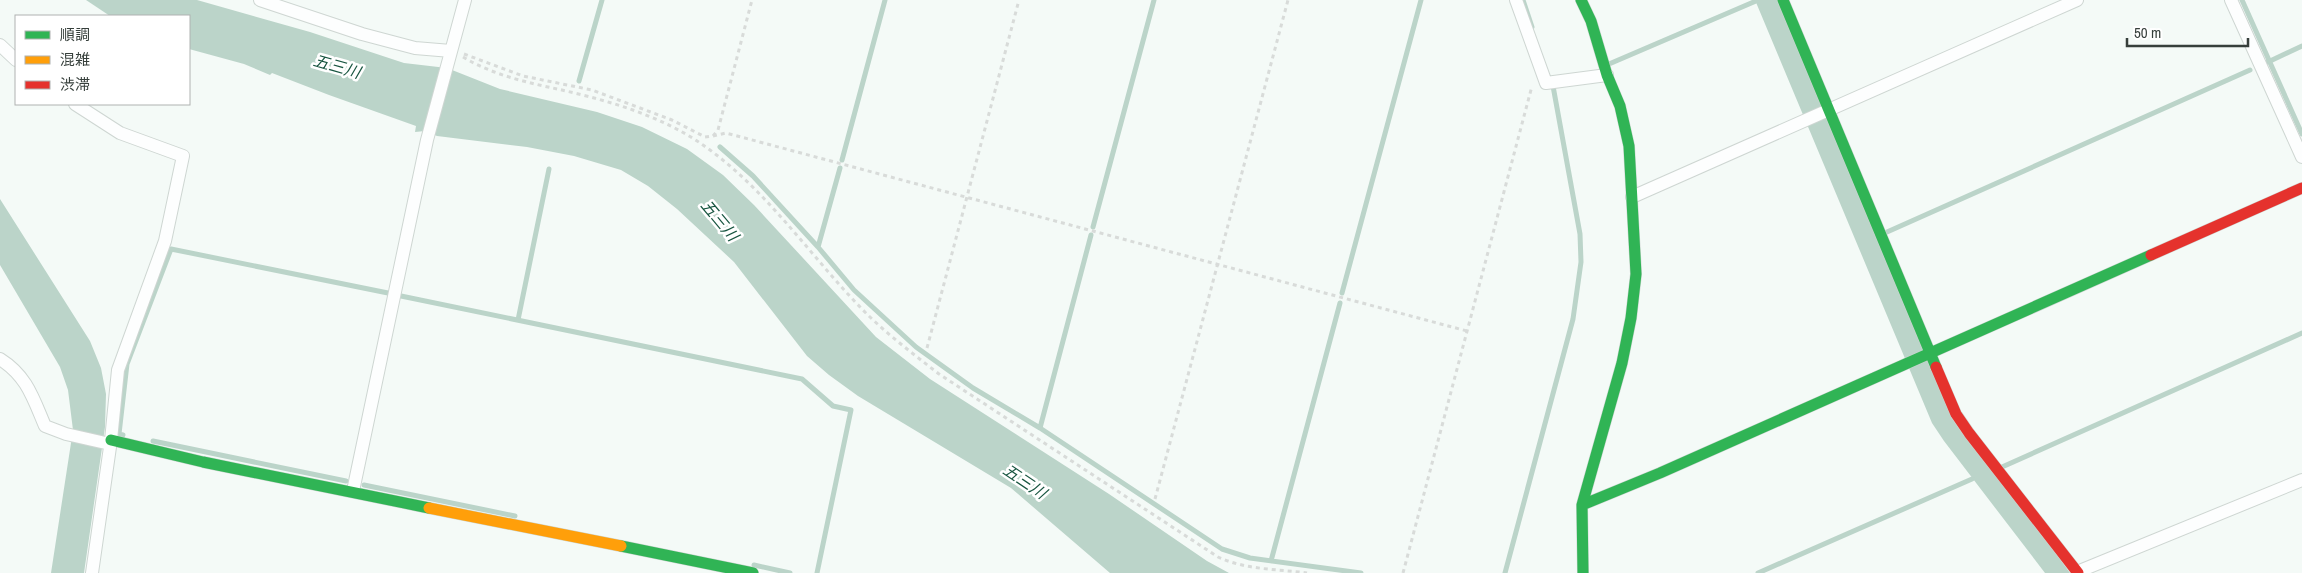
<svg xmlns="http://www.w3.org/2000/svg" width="2302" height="573" viewBox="0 0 2302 573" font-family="'Archivo Narrow','Noto Sans JP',sans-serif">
<rect width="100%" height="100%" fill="#f4faf7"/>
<path fill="#bbd4c9" d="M86,0H197L310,32L404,63L447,68L500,89L597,112L642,127L687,149L723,175L754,205L876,337L930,379L1109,494L1207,561L1229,573H1110L1011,488L858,396L829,375L807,356L734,262L677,209L648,186L621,170L574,156L527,147L437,136L425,131L415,132L416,126L329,95L272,73L270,75L244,64L189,49V16H110Z
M1755,0H1779L1946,402L2070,573H2045L1944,441L1932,423Z
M0,199L90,341L101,368L106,394L105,427L84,573H51L73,430L68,390L60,367L0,265Z"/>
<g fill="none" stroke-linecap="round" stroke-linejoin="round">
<path stroke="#bbd4c9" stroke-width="5" d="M1523,0L1532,27
M2242,0L2302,134
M2268,62L2302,46
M1609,64L1756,1
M579,81L602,0
M720,147L753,176L818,247L854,290L916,347L973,388L1040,428L1222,549L1250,558L1361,573
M842,160L885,0
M1093,227L1154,0
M1887,232L2250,70
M818,247L840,168
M1342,293L1421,0
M401,296L802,379L833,406L851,410L817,573
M518,320L549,169
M1040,428L1091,235
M123,435L119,434L127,364L171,249L388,293
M153,441L346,481
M2002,467L2302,333
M364,485L515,516
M1271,561L1340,303
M754,565L790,573
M1505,573L1573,319L1581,262L1580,234L1553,86
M1758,573L1972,479"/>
<defs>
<path id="street" d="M260,0L362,34L415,48L451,51
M1516,0L1546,83L1607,75
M2231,0L2302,157
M0,45L16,60
M75,104L120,133L183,156L165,241L118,370L111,440L92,573
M1632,197L2077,0
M0,359C27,376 33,398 45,426L66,434L110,444
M353,491L427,140L465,0
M2077,572L2302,480"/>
<path id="fast" d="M1581,0L1591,21L1607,75L1620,106L1629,146L1636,274L1631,318L1622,363L1582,505L1583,573
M1783,0L1936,367
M111,440L203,462L429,508
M1582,505L1660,473L2151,255
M621,546L753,573"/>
<path id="slow" d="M429,508L621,546"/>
<path id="jam" d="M2151,255L2302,188
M1936,367L1956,414L1969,433L2078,573"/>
</defs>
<use href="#street" stroke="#ced6d2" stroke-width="14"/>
<use href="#fast" stroke="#ced6d2" stroke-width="12"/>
<use href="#slow" stroke="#ced6d2" stroke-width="12"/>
<use href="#jam" stroke="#ced6d2" stroke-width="12"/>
<path stroke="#d8dbd9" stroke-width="3" stroke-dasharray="4 4" stroke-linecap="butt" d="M464,54L523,76L592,90L672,120L705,137L713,136L718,130L752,0
M463,57C490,73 517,80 548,87C600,98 659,114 703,145C766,189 808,253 861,308C884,332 912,353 939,374L1218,557C1246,570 1277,569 1307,573
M713,136L726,133L1467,331
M927,348L1019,0
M1155,499L1288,0
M1403,573L1532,86"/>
<use href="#street" stroke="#fdfefe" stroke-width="12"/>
<use href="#fast" stroke="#30b455" stroke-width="11"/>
<use href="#slow" stroke="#ff9f0a" stroke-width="11"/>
<use href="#jam" stroke="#e5322d" stroke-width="11"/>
</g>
<g text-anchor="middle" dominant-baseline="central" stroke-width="5" stroke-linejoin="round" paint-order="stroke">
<g font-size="16" font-style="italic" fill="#185540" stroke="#fff">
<text transform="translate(337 66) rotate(16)">五三川</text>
<text transform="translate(720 220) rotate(50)">五三川</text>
<text transform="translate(1025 481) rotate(34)">五三川</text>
</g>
</g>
<rect x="15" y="15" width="175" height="90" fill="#ffffff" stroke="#afb2b1"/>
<rect x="25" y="31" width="25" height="8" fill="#30b455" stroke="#afb2b1"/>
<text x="60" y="40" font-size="15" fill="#363f3b">順調</text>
<rect x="25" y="56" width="25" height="8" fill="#ff9f0a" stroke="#afb2b1"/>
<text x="60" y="65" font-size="15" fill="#363f3b">混雑</text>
<rect x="25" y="81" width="25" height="8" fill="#e5322d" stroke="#afb2b1"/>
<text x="60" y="90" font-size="15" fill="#363f3b">渋滞</text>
<path d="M2127 38v8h121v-8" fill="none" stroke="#363f3b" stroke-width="2.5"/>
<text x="2134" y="38" font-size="15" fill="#363f3b" stroke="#ffffff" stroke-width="4" paint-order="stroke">50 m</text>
</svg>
